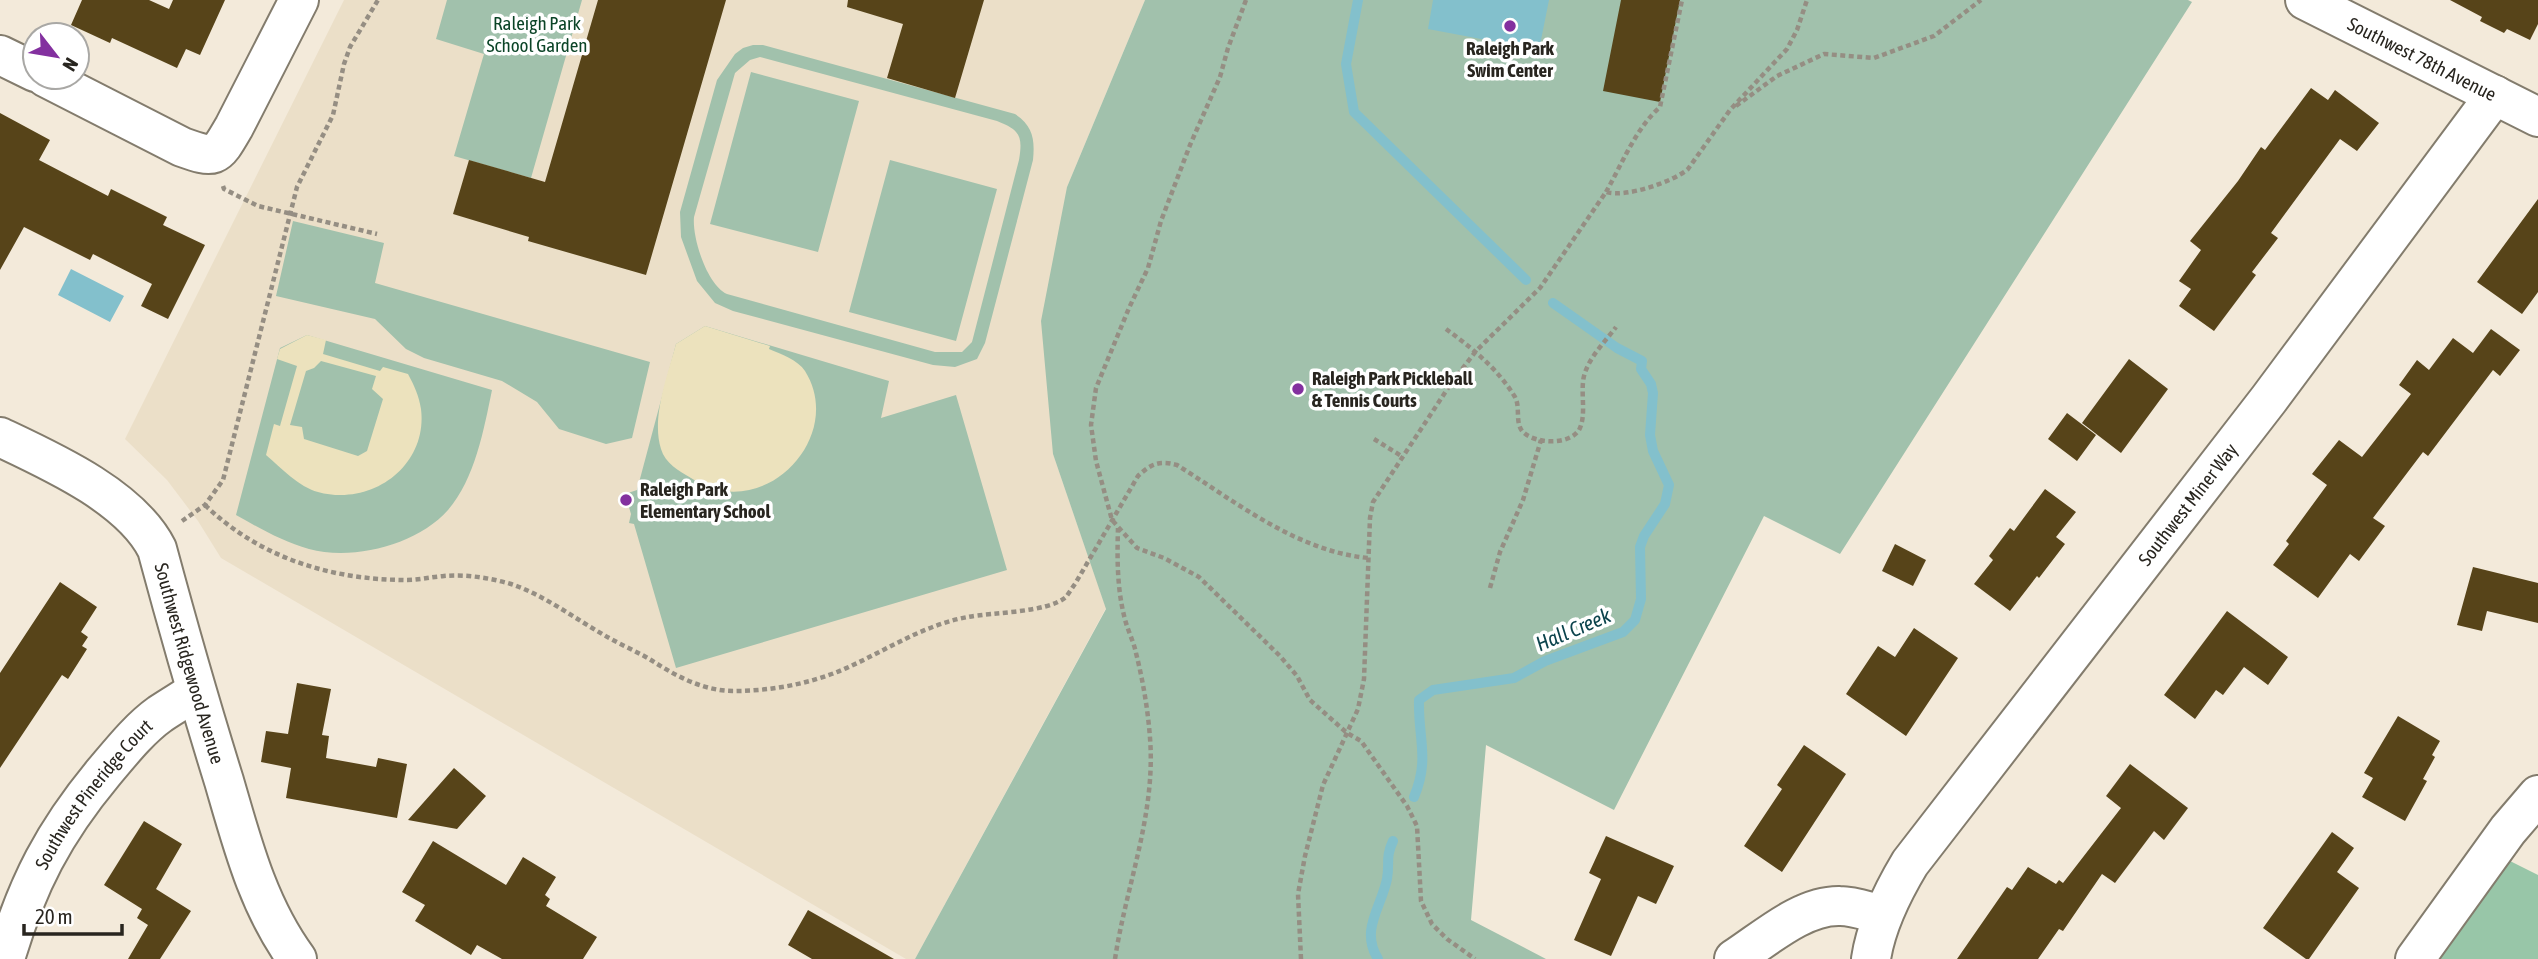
<svg xmlns="http://www.w3.org/2000/svg" width="2538" height="959" viewBox="0 0 2538 959" font-family="'Asap Condensed',sans-serif">
<rect width="100%" height="100%" fill="#f3eada"/>
<path fill="#ebdfc8" d="M344,0H1145L1067,187L1053,454L1106,608L915,959H906L221,558L198,521L167,480L125,439Z"/>
<path fill="#a1c1ac" fill-rule="evenodd" d="M447,0H582L531,178L454,156L484,54L436,39Z
M1145,0H2188L2192,2L1840,554L1764,516L1614,810L1486,745L1471,920L1546,959H915L1106,609L1053,454L1041,321L1067,187Z
M753,45H763L1015,114C1033,126 1035,139 1033,160L985,343L977,359L955,367L933,365L733,311L715,303L697,281L681,237L680,212L717,80L735,54L743,48ZM760,57L997,121C1020,130 1023,136 1019,160L972,342L962,352H935L727,294C707,285 692,238 694,217L735,73L750,60Z
M751,72L859,101L818,252L710,224Z
M890,160L997,189L956,341L849,312Z
M293,221L384,243L375,283L650,362L632,438L606,444L559,429L537,402L502,381L424,358L406,349L375,319L276,296Z
M705,326L889,381L881,418L956,395L1007,570L676,668L634,524L629,523L631,514L625,494L637,490L676,344Z
M307,335L492,390C484,429 475,479 448,510C417,545 353,561 309,549C283,542 259,528 236,515L280,348Z"/>
<path fill="#98c6a8" d="M2506,859L2538,875V959H2432Z"/>
<path fill="#ece2bd" fill-rule="evenodd" d="M705,326L770,346L769,349C781,354 798,360 805,371C847,438 761,526 691,478C679,471 665,463 661,449C651,418 668,374 676,344Z
M307,335L326,340L323,354L380,371L383,367L408,374C414,385 419,396 421,409C428,466 372,507 318,492C299,487 281,468 266,455L274,424L280,426L297,366L277,359L280,349ZM321,361L376,376L372,389L383,399L367,451L358,456L304,439L302,427L290,425L306,371L314,368Z"/>
<path fill="#83c0cc" d="M1433,0H1549L1539,50L1428,29Z
M71,269L124,296L110,322L58,295Z"/>
<g fill="none" stroke-linecap="round" stroke-linejoin="round">
<path stroke="#83c0cc" stroke-width="10" d="M1358,0L1346,64L1354,112L1526,280
M1414,797C1430,759 1418,739 1419,700L1433,690L1514,678L1545,661L1623,632L1635,620L1641,599L1640,547L1644,536L1665,504L1669,485L1653,451L1650,435L1653,393L1651,384L1641,369L1642,361L1617,348L1553,303
M1378,959C1360,930 1381,908 1387,879C1390,863 1385,858 1393,841"/>
</g>
<path fill="#574419" d="M82,0H149L169,9L173,0H225L200,55L186,49L177,68L112,38L110,43L71,25Z
M598,0H726L646,275L528,241L529,237L453,214L469,160L545,182Z
M848,0H984L955,98L887,78L903,24L847,7Z
M1621,0H1680L1660,102L1603,91Z
M2450,0H2538V24L2530,40L2507,29L2504,33L2480,21L2482,17Z
M2311,88L2328,100L2335,90L2379,123L2357,151L2340,139L2271,233L2278,238L2252,272L2256,275L2214,331L2179,306L2191,289L2179,281L2201,250L2190,241L2238,181L2261,147L2265,150Z
M0,113L50,140L39,160L108,196L111,189L167,217L163,225L205,245L168,319L141,306L152,284L93,254L90,260L24,227L0,270Z
M2538,199V292L2522,314L2477,282Z
M2491,329L2520,350L2500,376L2493,370L2428,456L2423,452L2373,518L2385,526L2359,561L2350,554L2318,598L2273,565L2289,544L2286,541L2327,485L2312,474L2339,440L2362,457L2411,394L2399,385L2417,360L2429,370L2453,338L2473,353Z
M2129,359L2168,389L2121,453L2082,423Z
M2067,413L2096,435L2077,461L2048,439Z
M2045,489L2076,512L2056,537L2065,544L2039,578L2037,576L2010,611L1974,584L1993,560L1989,556L2010,528L2014,531Z
M1895,544L1926,560L1913,586L1882,571Z
M2473,567L2538,583V623L2487,611L2482,631L2457,625Z
M60,582L97,607L81,632L88,637L82,646L87,649L68,679L62,675L0,768V673Z
M2227,611L2288,657L2268,685L2244,667L2223,695L2216,690L2195,719L2164,695Z
M1914,628L1958,658L1906,736L1846,694L1878,646L1895,657Z
M297,683L331,689L322,735L329,736L326,758L376,767L378,758L407,764L397,818L286,798L291,768L261,762L266,731L288,734Z
M2398,716L2440,741L2432,755L2435,757L2423,779L2427,781L2405,821L2362,797L2373,778L2364,773Z
M1804,745L1846,774L1782,872L1744,846L1782,789L1777,785Z
M2130,764L2188,808L2164,840L2154,831L2115,883L2102,874L2063,931L2059,929L2038,959H1957L2007,887L2012,890L2028,867L2056,884L2059,880L2063,883L2121,808L2106,796Z
M454,768L486,796L457,829L408,820Z
M144,821L182,844L156,889L191,911L160,959H128L148,925L137,918L142,909L104,885Z
M2332,832L2354,848L2337,872L2359,888L2309,959H2306L2263,928Z
M1606,836L1674,866L1656,904L1638,896L1611,956L1574,940L1601,879L1589,873Z
M433,841L506,885L523,857L556,877L545,895L550,899L546,906L597,937L583,959H502L477,945L471,955L415,921L425,905L402,892Z
M808,910L894,959H812L788,945Z"/>
<g fill="none" stroke-linecap="round" stroke-linejoin="round">
<defs>
<g id="minor">
<path id="s1" d="M2305,0L2538,117"/>
<path d="M0,55L35,72"/>
<path d="M45,77L182,147C216,159 216,158 234,127L299,0"/>
<path id="s2" d="M0,437C51,461 131,497 157,549C178,627 200,704 224,781C242,843 258,906 297,959"/>
<path id="s3" d="M5,959C27,884 54,832 104,772C121,752 139,729 160,714C172,706 184,699 196,691"/>
<path d="M1734,959C1765,939 1802,905 1840,906C1855,906 1869,912 1883,915"/>
<path id="s4" d="M1871,959C1876,925 1892,893 1910,863L2269,399L2495,95"/>
<path d="M2415,959L2508,830L2538,795"/>
</g>
</defs>
<use href="#minor" stroke="#837c6d" stroke-width="42"/>
<path stroke="#958e83" stroke-width="4.5" stroke-dasharray="5 3.5" stroke-linecap="butt" d="M1246,0L1228,48L1220,77L1190,145L1161,221L1148,268L1129,308L1096,388L1091,425L1096,461L1112,520L1137,548L1164,558L1199,577L1280,656L1297,676L1310,700L1347,733L1361,741L1407,806L1417,826L1421,901L1432,924L1447,939L1475,959
M1736,106L1777,76L1824,54L1874,58L1934,36L1981,0
M223,186L224,189L258,206L377,234
M1606,192C1622,164 1636,128 1660,107L1682,0
M1446,329C1472,348 1498,369 1515,397C1521,408 1514,424 1524,433C1537,444 1569,445 1579,430C1587,415 1580,393 1584,376C1589,357 1605,342 1616,327
M1374,439L1403,457
M205,505C260,558 331,580 407,580C419,580 431,577 444,576C466,574 490,578 511,584C544,595 574,618 604,635C619,644 636,651 651,660C676,676 703,691 734,691C770,691 809,684 842,670C884,652 922,625 968,617C993,612 1047,613 1066,597C1069,593 1072,588 1075,584L1138,476C1151,464 1159,460 1177,465C1236,502 1298,552 1369,558
M182,521L205,505L223,480L297,187L333,115L344,64L350,47L378,0
M1490,588L1500,552L1523,500L1541,440
M1115,959C1126,886 1156,814 1150,738C1148,710 1143,681 1136,653C1134,643 1129,633 1126,623C1117,592 1117,560 1118,528
M1301,959L1298,894L1305,856L1323,785L1358,709L1364,679L1370,518L1373,502L1452,382L1476,351L1540,288L1606,192C1625,198 1673,182 1688,169L1730,110L1787,49L1797,30L1807,0"/>
<use href="#minor" stroke="#fff" stroke-width="38"/>
</g>
<g fill="#83309f" stroke="#fff" stroke-width="2.5">
<circle cx="1510" cy="26" r="7"/>
<circle cx="1298" cy="389" r="7"/>
<circle cx="626" cy="500" r="7"/>
</g>
<g text-anchor="middle" dominant-baseline="central" stroke-width="7" stroke-linejoin="round" paint-order="stroke">
<g font-size="19" fill="#0b4427" stroke="#fff">
<text x="537" y="23">Raleigh Park<tspan x="537" dy="22">School Garden</tspan></text>
</g>
<g font-size="19" font-weight="bold" fill="#28251f" stroke="#fff" text-anchor="start">
<text x="1510" y="48" text-anchor="middle">Raleigh Park<tspan x="1510" dy="22">Swim Center</tspan></text>
<text x="1312" y="378">Raleigh Park Pickleball<tspan x="1312" dy="22">&amp; Tennis Courts</tspan></text>
<text x="640" y="489">Raleigh Park<tspan x="640" dy="22">Elementary School</tspan></text>
</g>
<g font-size="19" fill="#28251f" stroke="#fff">
<text stroke="none"><textPath href="#s1" startOffset="131">Southwest 78th Avenue</textPath></text>
<text stroke="none"><textPath href="#s4" startOffset="558">Southwest Miner Way</textPath></text>
<text stroke="none"><textPath href="#s2" startOffset="315">Southwest Ridgewood Avenue</textPath></text>
<text stroke="none"><textPath href="#s3" startOffset="189">Southwest Pineridge Court</textPath></text>
</g>
<g font-size="21" font-style="italic" fill="#0b434c" stroke="#fff">
<text transform="translate(1573 629) rotate(-23)">Hall Creek</text>
</g>
</g>
<g transform="translate(56 56) rotate(121)"><circle r="33" fill="#ffffff" stroke="#a9a8a5" stroke-width="2"/>
<path d="M0-5L12 26L0 18L-12 26Z" fill="#83309f"/>
<text y="-10" font-size="19" font-weight="bold" text-anchor="middle" fill="#28251f">N</text>
</g>
<path d="M24 924v10h98v-10" fill="none" stroke="#28251f" stroke-width="3.5"/>
<text x="35" y="924" font-size="21" fill="#28251f" stroke="#ffffff" stroke-width="5" paint-order="stroke">20 m</text>
</svg>
